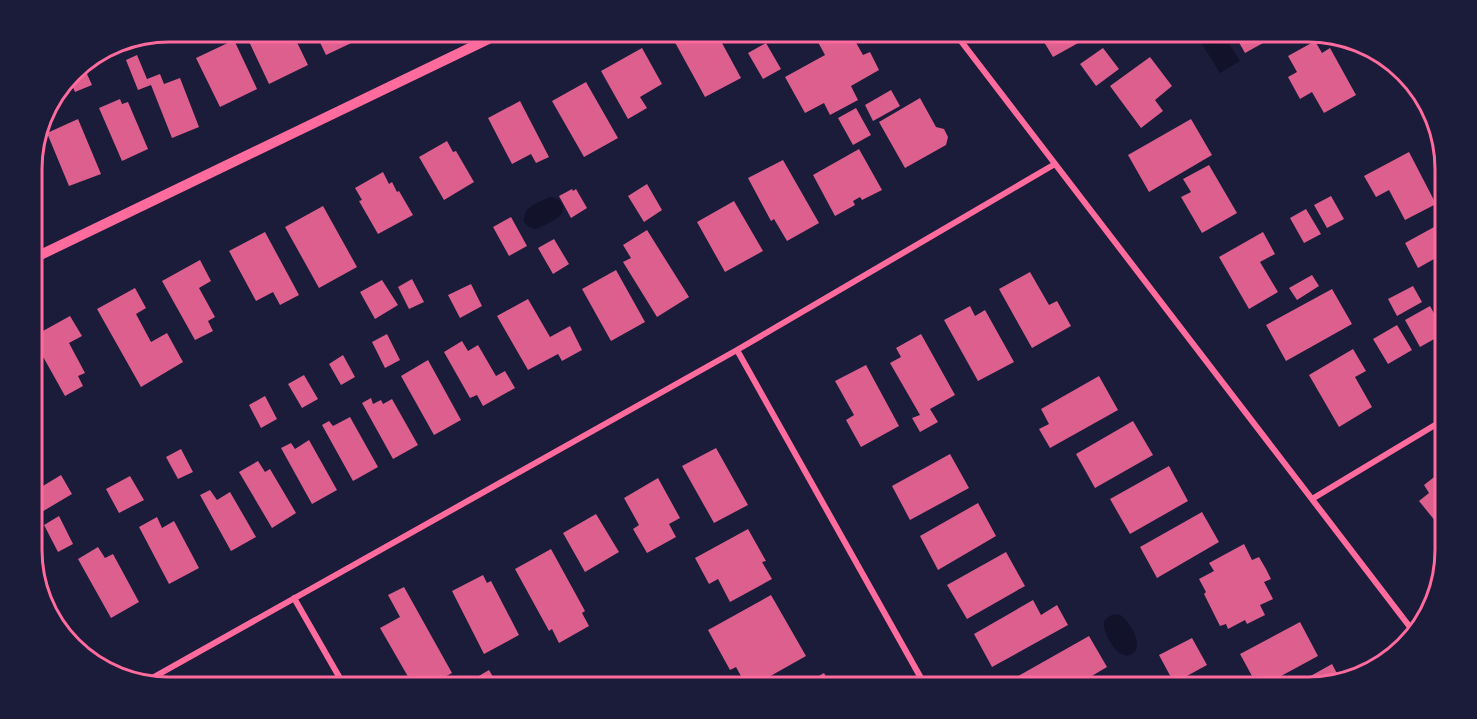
<svg xmlns="http://www.w3.org/2000/svg" width="1477" height="719" viewBox="0 0 1477 719" font-family="Barlow,sans-serif">
<rect width="100%" height="100%" fill="#1b1b3a"/>
<path fill="#12122b" d="M1210,32H1221L1240,61L1220,73L1199,39Z
M550,197C555,198 560,199 562,204C568,218 545,224 536,229L529,227L524,222C523,206 538,203 550,197Z
M1114,614C1118,615 1120,614 1123,617C1130,623 1142,643 1135,651C1121,668 1102,632 1104,623C1105,618 1110,616 1114,614Z"/>
<path fill="#dd5f8e" d="M248,32H292L308,65L269,84L245,33Z
M315,32H361L364,37L326,55Z
M683,32H716L741,78L705,97L672,37Z
M815,32H850L863,55L870,52L879,70L851,86L858,100L830,115L824,103L805,113L785,77L825,55L813,33Z
M1038,32H1098L1053,57Z
M1230,32H1307L1289,42L1283,32L1245,53L1237,39L1235,41Z
M234,40L257,89L220,107L196,58Z
M1315,41L1322,53L1330,48L1356,95L1324,113L1312,92L1300,99L1288,77L1297,72L1288,56Z
M766,43L781,69L763,79L748,53Z
M642,48L662,84L640,97L647,108L628,119L601,71Z
M1103,48L1119,69L1096,86L1080,64Z
M137,55L147,79L160,74L164,84L180,78L199,127L172,138L151,85L138,90L126,60Z
M1150,57L1172,86L1155,100L1163,111L1141,128L1110,86Z
M82,63L92,85L75,92L69,78L78,66Z
M586,82L618,138L584,157L552,101Z
M891,90L900,106L873,121L865,105Z
M920,98L936,127L944,129L948,137L946,145L905,168L879,122Z
M120,99L122,104L128,102L148,149L122,161L99,108Z
M520,101L549,157L536,163L531,154L512,164L488,118Z
M856,108L871,135L853,145L838,118Z
M78,119L101,174L69,186L47,133Z
M1191,119L1212,155L1149,192L1128,155Z
M447,141L453,152L456,151L474,182L444,200L419,157Z
M859,149L882,190L862,200L860,197L853,201L855,205L835,216L813,175Z
M1409,152L1436,204L1405,220L1389,190L1376,197L1364,176Z
M783,160L819,223L787,241L774,219L771,221L748,178Z
M1209,165L1237,213L1202,233L1181,197L1191,192L1183,179Z
M383,172L389,184L392,182L397,192L399,191L413,215L378,234L359,201L362,200L355,188Z
M32,181L40,200L32,203Z
M647,184L662,210L644,222L628,196Z
M572,189L573,191L576,189L587,208L571,218L559,196Z
M1331,196L1344,219L1327,228L1314,205Z
M734,201L763,251L725,272L697,222Z
M323,206L357,267L319,288L285,227Z
M1306,209L1321,234L1304,243L1290,218Z
M511,217L527,246L509,256L493,227Z
M1445,221V273L1442,274L1434,259L1418,268L1405,243Z
M647,230L689,297L657,317L623,262L631,258L623,245Z
M265,232L299,295L280,305L273,292L256,301L229,251Z
M1263,232L1275,254L1260,262L1278,292L1249,309L1219,257Z
M554,239L569,264L553,274L538,248Z
M200,260L211,281L199,288L215,317L208,321L213,331L195,340L162,281Z
M616,270L645,322L611,341L582,289Z
M1030,272L1049,305L1057,301L1071,326L1032,348L999,289Z
M1312,275L1319,286L1297,300L1289,288Z
M412,279L424,302L409,309L398,287Z
M382,280L398,305L375,319L360,292Z
M471,284L482,306L460,318L448,295Z
M1413,286L1422,302L1397,316L1388,299Z
M135,288L146,308L136,314L151,342L167,333L183,362L141,387L97,309Z
M1332,289L1352,324L1286,361L1266,325Z
M528,299L550,337L570,326L582,350L562,361L558,354L528,370L497,316Z
M970,306L975,316L985,310L1014,362L978,381L944,320Z
M1430,306L1445,333L1420,347L1405,320Z
M70,316L82,336L69,343L85,373L78,376L83,386L65,396L32,337Z
M1397,325L1412,350L1388,364L1373,339Z
M387,334L400,360L385,368L372,342Z
M921,334L955,395L930,409L938,422L920,432L912,418L920,415L890,363L901,357L896,348Z
M462,341L468,351L478,345L496,376L505,371L515,388L483,406L477,395L470,398L444,352Z
M1353,349L1366,371L1355,377L1372,407L1339,427L1309,375Z
M343,355L355,377L341,385L329,364Z
M428,360L461,420L434,435L401,376Z
M866,365L899,426L861,447L846,420L854,415L835,381Z
M304,375L318,399L302,408L288,384Z
M1099,376L1118,410L1050,448L1039,429L1049,424L1041,409Z
M265,396L277,419L261,428L249,405Z
M371,398L373,404L381,400L383,404L392,399L418,445L393,459L362,403Z
M350,417L378,467L353,481L322,425L329,421L333,426Z
M1133,421L1153,455L1095,488L1076,454Z
M309,440L337,490L312,504L281,448L291,443L295,449Z
M716,448L748,505L714,523L682,466Z
M181,449L193,472L178,479L166,457Z
M950,454L969,488L910,520L892,486Z
M258,461L265,472L270,469L296,513L272,528L239,472Z
M1169,466L1188,501L1130,534L1110,499Z
M1438,474L1442,478L1445,475V514L1436,522L1419,501L1429,493L1424,485Z
M61,475L72,494L40,513L33,500V492Z
M130,476L144,500L119,513L106,489Z
M658,478L680,518L669,524L676,537L647,553L633,529L639,525L624,498Z
M210,490L217,500L230,492L256,537L231,551L200,495Z
M978,503L996,536L938,570L920,536Z
M1202,512L1219,542L1157,578L1140,547Z
M596,514L619,552L585,572L563,533Z
M59,516L73,544L58,552L44,525Z
M157,517L162,528L174,521L199,568L169,584L139,527Z
M748,529L766,561L762,562L772,579L730,602L718,579L709,584L695,558Z
M1244,544L1252,560L1259,557L1266,569L1271,579L1264,582L1273,599L1260,605L1265,615L1247,624L1245,620L1228,629L1226,624L1220,626L1204,594L1206,592L1199,579L1214,571L1209,563Z
M98,547L105,558L113,554L139,602L111,618L78,559Z
M551,549L585,611L582,613L589,626L559,643L552,629L549,631L515,569Z
M1006,552L1025,586L967,619L947,585Z
M483,575L487,583L491,581L519,635L484,654L452,591Z
M404,587L452,673L426,687H414L380,628L400,617L388,595Z
M771,595L806,656L751,687H747L736,667L730,670L708,630Z
M1033,600L1041,615L1057,605L1068,625L992,667L974,634Z
M1300,622L1318,656L1261,687H1258L1240,654Z
M1089,636L1107,667L1073,687H1006L1004,684Z
M1192,638L1207,665L1174,683L1159,655Z
M1332,664L1340,679L1317,687H1291Z
M489,670L499,687H476L472,680Z
M824,673L832,687H799Z"/>
<g fill="none" stroke-linecap="round" stroke-linejoin="round">
<path stroke="#ff6b9d" stroke-width="6" d="M954,32L1413,631
M737,350L926,687
M1312,499L1445,419
M294,598L345,687
M145,682L737,350L1055,164"/>
<path stroke="#ff6b9d" stroke-width="10" d="M32,259L503,32"/>
</g>
<path d="M0 0H1477V719H0ZM169 42H1308A127 127 0 0 1 1435 169V550A127 127 0 0 1 1308 677H169A127 127 0 0 1 42 550V169A127 127 0 0 1 169 42Z" fill="#1b1b3a" fill-rule="evenodd"/>
<path fill="none" stroke="#ff6b9d" stroke-width="3" d="M169 42H1308A127 127 0 0 1 1435 169V550A127 127 0 0 1 1308 677H169A127 127 0 0 1 42 550V169A127 127 0 0 1 169 42Z"/>
</svg>
